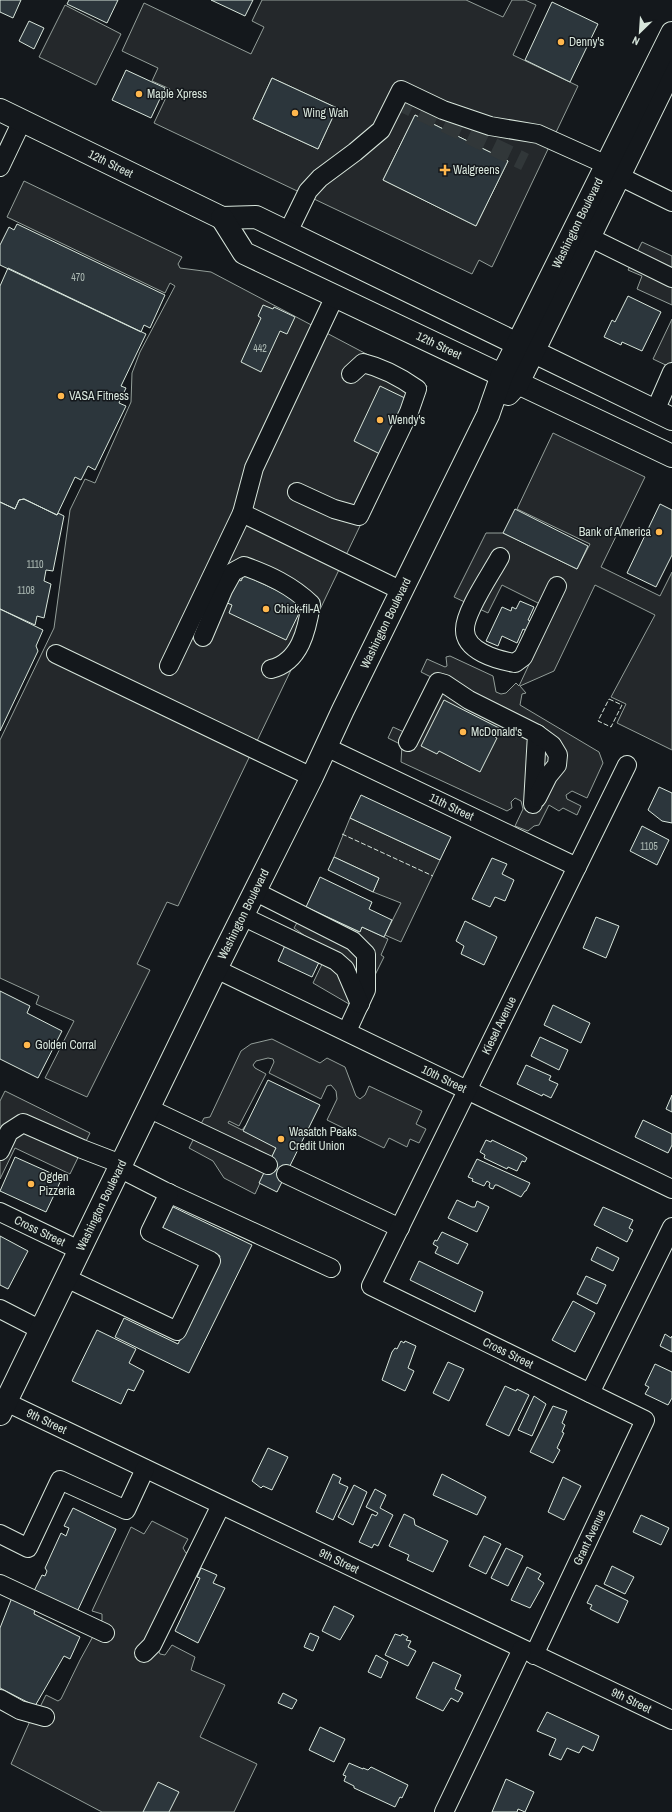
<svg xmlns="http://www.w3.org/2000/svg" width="672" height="1812" viewBox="0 0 672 1812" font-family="'Archivo Narrow',sans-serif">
<rect width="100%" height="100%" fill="#14181c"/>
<path fill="#24282b" stroke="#939e99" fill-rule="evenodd" d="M262,0H466L503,17L512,0H525L536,5L513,55L578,86L492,267L479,260L472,274L154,123L170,89L152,81L158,68L122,51L144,3L251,54L264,27L252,21ZM272,78L337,108L318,149L253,119ZM415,115L508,161L476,226L383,180Z
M65,5L121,34L96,85L39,57Z
M24,181L182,257L178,264L180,268L211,272L427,386L178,906L167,902L137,964L150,970L87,1097L45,1078L74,1021L36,1004L39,996L0,978V740L54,628L70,510L85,479L95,483L131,402L132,373L140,352L175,286L170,283L165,293L7,217Z
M642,242L672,256V305L637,289L642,276L628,270Z
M672,319V368L653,359Z
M553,433L645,477L601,567L660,596L672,572V750L617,723L626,704L611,697L655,615L595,585L554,671L520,686L526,693L522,694L520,705L599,752L603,763L587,798L572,791L566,795L567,799L581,806L577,815L563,808L559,811L549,805L539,825L534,826L528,831L515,826L523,809L521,801L515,798L511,802L512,808L507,811L401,762L402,745L388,738L393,727L404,732L431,677L421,672L427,659L445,667L447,666L446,657L450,656L493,676L496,692L501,694L506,693L516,683L519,686L554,611L502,585L488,613L454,597L486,533H503L577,569L590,544L517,509Z
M350,818L440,860L401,942L385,935L401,903L373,892L379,878L334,857Z
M306,907L359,932L362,927L388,939L381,955L384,957L367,991L361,1011L313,983L324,960L312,941L294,928Z
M272,1039L320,1063L327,1058L345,1067L356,1096L360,1099L365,1095L369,1086L422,1111L416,1124L426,1129L419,1143L410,1139L407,1147L389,1138L384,1148L327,1120L337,1099L336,1091L331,1085L327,1086L321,1099L269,1073L274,1062L273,1059L268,1058L256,1061L253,1065L255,1068L266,1074L239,1126L229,1121L228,1123L242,1130L246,1125L276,1148L255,1194L224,1178L213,1161L189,1148L204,1118L210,1117L241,1051L251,1044Z
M5,1091L90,1133L70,1174L15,1148L0,1179V1101Z
M152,1521L188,1539L183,1548L186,1553L190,1552L158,1650L160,1654L165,1655L172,1645L195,1657L191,1670L225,1685L200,1737L257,1764L234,1812H102L11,1764L30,1721L36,1715L46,1695L58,1701L61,1699L80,1660L102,1620V1614L92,1611L131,1527L144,1534Z"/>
<path fill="#2c363c" stroke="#d8e6dc" d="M0,0H21L13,18L0,12Z
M69,0H118L107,23L67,4Z
M211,0H253L245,16Z
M552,2L598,24L570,82L525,60Z
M29,21L44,28L34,49L19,41Z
M126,70L165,88L151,118L112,100Z
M272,78L337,108L318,149L253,119Z
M415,115L508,161L476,226L383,180Z
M17,224L165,295L150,328L144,325L141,332L0,265V245L9,227L14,230Z
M8,268L146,334L121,386L126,388L119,403L126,406L95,470L88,466L81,480L75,477L57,515L24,499L19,500L15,509L0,502V286Z
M628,296L661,312L642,351L622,342L621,345L604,337L612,320L615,322Z
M263,305L273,309L274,307L295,317L287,334L280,331L261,372L241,362L261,318L258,316Z
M380,386L407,399L380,454L354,441Z
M24,499L57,515L58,513L64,516L53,571L46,570L44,581L51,584L44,618L37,616L35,625L0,609V502L15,509L19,500Z
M660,504L672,510V555L656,587L627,573Z
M515,509L588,546L577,569L503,533Z
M244,575L304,603L286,640L229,613L232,605L225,602L236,578L241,581Z
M520,601L534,607L528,620L533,622L528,632L523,629L517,643L502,636L498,646L486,641L502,607L511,611L512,607L516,609Z
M0,609L43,630L36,646L38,651L0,731Z
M444,700L499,728L495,737L497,738L480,772L439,751L437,754L421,746Z
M659,787L672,793V823L662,821L648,810Z
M361,795L451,837L440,860L350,818Z
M642,826L669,840L657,865L630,851Z
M334,857L379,878L373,892L328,870Z
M492,858L507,864L502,874L514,880L505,901L495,897L490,907L472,899Z
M320,877L372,902L369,909L392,920L384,937L362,927L360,932L306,907Z
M596,917L619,926L606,958L583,948Z
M465,921L497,937L484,965L461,954L464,946L456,941Z
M287,941L321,958L312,977L278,961Z
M0,991L30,1006L27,1013L62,1031L38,1078L0,1059Z
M553,1005L590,1023L581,1043L544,1025Z
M540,1037L568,1050L559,1070L531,1056Z
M526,1065L551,1076L549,1080L558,1084L551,1098L543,1094L542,1096L517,1084Z
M268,1080L320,1105L277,1192L259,1183L276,1148L243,1131Z
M672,1095V1112L666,1109Z
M643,1120L672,1134V1145L668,1153L635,1137Z
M486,1140L491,1142L492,1140L523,1155L527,1158L525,1162L522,1161L517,1171L508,1167L507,1169L484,1158L485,1155L480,1152Z
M15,1157L62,1178L46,1212L0,1191Z
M477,1159L530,1183L526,1191H525L521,1197L497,1185H495L493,1189L490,1188L489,1186L490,1183L487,1181L484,1186L472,1181L473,1179L468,1177Z
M457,1200L472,1207H475L477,1201L489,1207L477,1232L448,1218Z
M169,1205L252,1245L189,1373L115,1337L124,1318L178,1344L220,1256L159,1226Z
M603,1207L633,1220L629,1228L633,1230L627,1242L594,1225Z
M442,1232L468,1244L458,1264L435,1253L438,1247L433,1244L435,1240L437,1241Z
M0,1236L28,1251L8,1289L0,1285Z
M597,1247L619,1258L613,1271L591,1260Z
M419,1261L483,1292L475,1312L410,1280Z
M586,1276L606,1285L597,1304L577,1294Z
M573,1301L595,1313L575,1352L552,1340Z
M97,1330L136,1349L129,1363L144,1371L134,1391L128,1389L121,1404L72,1381Z
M665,1334L671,1338L672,1336V1352L660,1346Z
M401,1341L404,1343L405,1341L416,1346L408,1368L414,1371L405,1391L382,1380L392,1352L395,1348L397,1349Z
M448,1362L464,1369L449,1401L433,1393Z
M655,1364L672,1372V1398L668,1405L645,1394L649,1387L645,1385Z
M505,1386L516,1391L517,1389L529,1395L509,1436L486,1425Z
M534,1396L546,1404L532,1436L518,1430Z
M553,1406L567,1411L562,1423L565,1425L562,1432L564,1433L557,1448L560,1450L553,1463L530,1452Z
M268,1448L288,1457L272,1490L263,1486L261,1488L252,1481Z
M333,1474L341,1478L339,1483L348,1487L333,1520L316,1512Z
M442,1474L486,1497L477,1515L433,1495Z
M563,1477L581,1486L564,1520L548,1512Z
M354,1485L367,1492L353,1525L338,1517Z
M375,1489L386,1495L380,1508L393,1515L378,1546L374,1544L372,1548L359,1542L372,1514L376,1516L378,1513L366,1507Z
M73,1508L116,1529L76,1614L33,1593L42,1575L45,1576L47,1571L45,1568L61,1533L66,1536L69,1528L64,1526Z
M404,1514L414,1519L415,1525L448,1541L433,1572L407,1560L409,1555L389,1546Z
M641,1515L669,1528L661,1545L633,1532Z
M484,1536L501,1544L486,1574L469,1566Z
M506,1548L523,1556L508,1586L491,1578Z
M612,1566L634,1577L625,1594L604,1584Z
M527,1567L541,1574L538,1579L544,1583L530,1608L511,1600Z
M201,1568L217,1575L213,1583L225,1588L198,1643L175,1631L200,1578L197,1577Z
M596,1585L628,1601L618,1623L590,1609L592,1605L587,1603Z
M13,1595L36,1604L34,1614L80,1637L70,1659L64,1656L35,1706L0,1688V1628Z
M334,1606L354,1616L340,1640L322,1631Z
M310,1633L319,1637L313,1651L304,1647Z
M395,1634L401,1636L402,1634L408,1637L406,1640L411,1641L408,1647L416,1651L408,1666L385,1655Z
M376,1655L388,1662L381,1678L368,1672Z
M433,1662L461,1675L455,1689L463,1693L458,1702L451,1698L443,1711L416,1698Z
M283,1693L297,1700L292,1709L278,1703Z
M547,1712L599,1736L593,1751L583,1746L579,1753L567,1748L561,1760L549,1755L556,1739L537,1731Z
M320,1727L345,1739L334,1762L309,1750Z
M349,1763L363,1769V1768L368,1770L371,1767L408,1785L402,1798L400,1797L395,1807L354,1788V1786L344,1781L346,1776L343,1775Z
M506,1779L534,1792L525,1812L518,1809L517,1812H492Z
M158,1782L179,1792L169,1812H143Z"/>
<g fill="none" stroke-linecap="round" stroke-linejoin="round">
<path stroke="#313739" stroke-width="18" stroke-dasharray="18 9" stroke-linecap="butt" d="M396,100L525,162"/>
<defs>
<g id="minor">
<path d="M0,167L22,121"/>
<path d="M619,176L672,202"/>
<path d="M288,232L308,191L320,178L355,152L381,130L401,90L443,110L490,126L538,134L607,165"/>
<path d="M589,237L672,278"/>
<path d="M655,411L672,372"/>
<path d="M297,492L334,509L359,516L409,412L417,389C400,377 384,368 363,363L351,374"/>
<path d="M242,513L402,591"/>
<path d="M500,557C491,574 465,611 465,629C464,651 497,660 515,663L523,657L557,586"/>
<path d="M203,637L223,590L233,572L244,566C269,575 291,585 311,604C307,630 300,662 271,669"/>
<path d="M56,654L312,777"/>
<path d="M169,666L242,513L254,468L335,296"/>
<path d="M408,742L438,682L445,684L469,700L537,734L533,804"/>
<path id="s1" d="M326,747L577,867"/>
<path d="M537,798L548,776L557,765L558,755L552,745L537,734"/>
<path d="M254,891L353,941L366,954V990L347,1031"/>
<path d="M242,916L336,961L345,969L360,1004"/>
<path id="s2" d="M216,969L672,1189"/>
<path d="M148,1108L268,1165"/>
<path d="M0,1151L9,1132L23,1123L82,1149L121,1164"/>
<path d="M119,1168L164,1191L331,1268"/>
<path d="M286,1174L400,1228"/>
<path id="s3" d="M0,1212L79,1250"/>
<path d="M66,1278L177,1331L211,1261L150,1232L169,1193"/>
<path d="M0,1309L41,1330"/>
<path d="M590,1393L672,1227"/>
<path id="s4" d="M6,1402L672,1720"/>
<path d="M0,1534L28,1548L60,1480L126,1510L145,1469"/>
<path d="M0,1584L105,1633"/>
<path d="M144,1653L152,1645L221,1505"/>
<path id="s5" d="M534,1655L645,1420L371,1286L627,765"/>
<path d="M0,1699L20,1710L45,1717"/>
<path d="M444,1812L522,1649"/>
</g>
<g id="major">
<path id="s6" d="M0,110L222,218L256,217L672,419"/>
<path id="s7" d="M222,218L244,253L672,456"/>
<path d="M508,394L518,383L672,68"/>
<path id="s8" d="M0,1414L216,969L312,777L343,710L488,415L502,375L672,33"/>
</g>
</defs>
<use href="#minor" stroke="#d8e6dc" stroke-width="20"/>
<use href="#major" stroke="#d8e6dc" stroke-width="24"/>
<use href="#minor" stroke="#14181c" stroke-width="18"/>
<use href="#major" stroke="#14181c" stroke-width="22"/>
<path stroke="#d8e6dc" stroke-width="1" stroke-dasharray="5 2" stroke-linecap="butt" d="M609,699L622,705L611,727L598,721Z
M342,834L433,876"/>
</g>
<g fill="#ffb74d" stroke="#14181c" stroke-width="1.5">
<circle cx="561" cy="42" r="4"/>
<circle cx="139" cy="94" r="4"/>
<circle cx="295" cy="113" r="4"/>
<path d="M443 164h4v4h4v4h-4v4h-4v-4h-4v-4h4z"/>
<circle cx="61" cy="396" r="4"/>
<circle cx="380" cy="420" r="4"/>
<circle cx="659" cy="532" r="4"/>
<circle cx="266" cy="609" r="4"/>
<circle cx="463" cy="732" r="4"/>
<circle cx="27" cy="1045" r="4"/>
<circle cx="281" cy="1139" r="4"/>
<circle cx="31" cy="1184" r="4"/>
</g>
<g text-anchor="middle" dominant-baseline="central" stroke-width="3" stroke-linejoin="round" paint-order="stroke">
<g font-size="10" fill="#adbab4">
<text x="78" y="277">470</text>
<text x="260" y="348">442</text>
<text x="35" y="564">1110</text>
<text x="26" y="590">1108</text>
<text x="649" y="846">1105</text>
</g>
<g font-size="12" fill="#d8e6dc" stroke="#14181c" text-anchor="start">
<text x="569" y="42">Denny's</text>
<text x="147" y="94">Maple Xpress</text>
<text x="303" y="113">Wing Wah</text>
<text x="453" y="170">Walgreens</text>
<text x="69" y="396">VASA Fitness</text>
<text x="388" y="420">Wendy's</text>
<text x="651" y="532" text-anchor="end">Bank of America</text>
<text x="274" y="609">Chick-fil-A</text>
<text x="471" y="732">McDonald's</text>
<text x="35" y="1045">Golden Corral</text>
<text x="289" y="1132">Wasatch Peaks<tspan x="289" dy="14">Credit Union</tspan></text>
<text x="39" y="1177">Ogden<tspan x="39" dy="14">Pizzeria</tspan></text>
</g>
<g font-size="12" fill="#d8e6dc" stroke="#14181c">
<text stroke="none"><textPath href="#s6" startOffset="123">12th Street</textPath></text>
<text stroke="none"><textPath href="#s8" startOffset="1324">Washington Boulevard</textPath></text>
<text stroke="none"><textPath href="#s7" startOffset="257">12th Street</textPath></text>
<text stroke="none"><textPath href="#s8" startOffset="880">Washington Boulevard</textPath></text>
<text stroke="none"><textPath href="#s1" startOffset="139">11th Street</textPath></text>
<text stroke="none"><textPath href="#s8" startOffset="556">Washington Boulevard</textPath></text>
<text stroke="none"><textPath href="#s5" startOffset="855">Kiesel Avenue</textPath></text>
<text stroke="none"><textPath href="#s2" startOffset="253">10th Street</textPath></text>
<text stroke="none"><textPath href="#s8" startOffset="232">Washington Boulevard</textPath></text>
<text stroke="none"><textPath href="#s3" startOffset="44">Cross Street</textPath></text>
<text transform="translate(508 1353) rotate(26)">Cross Street</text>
<text stroke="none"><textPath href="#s4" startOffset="45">9th Street</textPath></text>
<text stroke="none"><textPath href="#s5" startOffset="130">Grant Avenue</textPath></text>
<text stroke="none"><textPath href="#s4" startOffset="369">9th Street</textPath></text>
<text stroke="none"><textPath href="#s4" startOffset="693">9th Street</textPath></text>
</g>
</g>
<g transform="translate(640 32) rotate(205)" stroke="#14181c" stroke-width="3" paint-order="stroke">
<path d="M0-3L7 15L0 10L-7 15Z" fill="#d8e6dc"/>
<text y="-6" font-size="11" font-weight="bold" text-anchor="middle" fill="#d8e6dc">N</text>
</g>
</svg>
